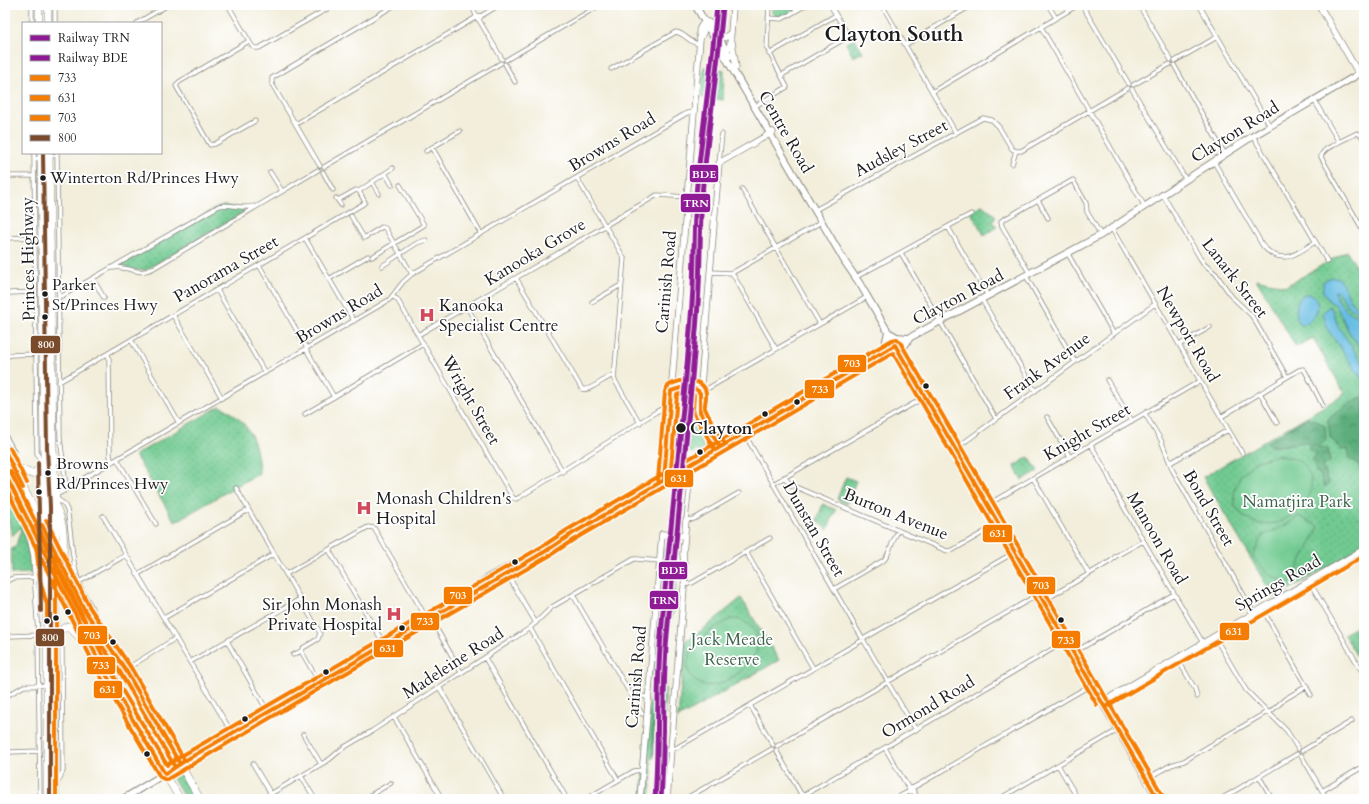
<svg xmlns="http://www.w3.org/2000/svg" width="1369" height="804" viewBox="0 0 1369 804" font-family="Cardo,serif">
<defs>
<pattern id="grass-dots" width="8" height="8" patternUnits="userSpaceOnUse"><rect width="8" height="8" fill="#71ca91"/><path d="M2 2h.1M6 6h.1" fill="none" stroke="#61ad7c" stroke-width="1.8" stroke-linecap="round"/></pattern>
<pattern id="forest-crowns" width="20" height="18" patternUnits="userSpaceOnUse"><rect width="20" height="18" fill="#5cae7b"/><path d="M2 6a3 3 0 1 1 6 0M12 15a3 3 0 1 1 6 0" fill="none" stroke="#4b8d64"/></pattern>
</defs>
<rect width="100%" height="100%" fill="#fff"/>
<filter id="ink" filterUnits="userSpaceOnUse"><feTurbulence type="fractalNoise" baseFrequency=".025" numOctaves="2"/><feDisplacementMap in="SourceGraphic" scale="8" xChannelSelector="R" yChannelSelector="G"/><feConvolveMatrix kernelMatrix="1 2 1 2 8 2 1 2 1" color-interpolation-filters="sRGB"/></filter>
<filter id="wash" filterUnits="userSpaceOnUse"><feTurbulence type="fractalNoise" baseFrequency=".012" numOctaves="4" result="noise"/><feDisplacementMap in="SourceGraphic" scale="16" xChannelSelector="R" yChannelSelector="G"/><feGaussianBlur stdDeviation="0.9" result="paint"/><feColorMatrix in="noise" values="0 0 0 0 0 0 0 0 0 0 0 0 0 0 0 0 0 1.4 0 .05"/><feComposite in="paint" operator="in"/></filter>
<g filter="url(#wash)">
<rect width="100%" height="100%" fill="#f2eedb"/>
<path fill="url(#grass-dots)" stroke="#467356" d="M772,5H803C794,10 780,23 772,13Z
M855,39L863,52L853,57L846,43Z
M982,205L996,216L993,222L997,227L984,235L970,211Z
M224,206L243,209L244,212L146,270H134L122,266V264L218,207Z
M1347,251L1364,280V546L1274,598L1203,477L1345,394L1313,338L1296,347L1256,279L1286,286Z
M694,392L695,393V411L705,429L697,434L705,449L699,452L697,450L692,453L688,451Z
M220,406C225,408 229,411 233,414C253,428 258,450 259,473L175,522L135,455Z
M1029,457L1038,471L1022,480L1014,466Z
M846,477L856,481L847,504L837,499Z
M8,493L19,511L29,555L31,573L12,574L11,550L16,546L22,526L12,536L9,522L5,515V495Z
M823,504L836,510L827,530L817,520Z
M741,598L779,660L678,718L685,641L701,631Z
M1364,622V669L1344,634Z
M122,673L174,760L164,766L113,680V678Z
M649,713L653,714V757L652,759L645,758Z
M645,760L651,761L652,773L650,799H642Z
M668,761L665,799H658L660,762H662L664,765H666Z
M181,772L196,799H185L172,777Z"/>
<path fill="url(#forest-crowns)" stroke="#3c654c" d="M1362,397L1364,399V473L1356,462L1350,459L1348,449L1341,450L1330,437L1328,419L1349,403Z
M1308,417L1310,420H1315L1325,426L1326,439L1319,447L1328,449L1330,462L1322,466L1329,484L1327,486H1324L1320,474L1316,472L1312,459L1314,457L1316,453L1309,450V443L1304,442L1273,447L1267,443Z"/>
<path fill="#71ca91" stroke="#467356" d="M704,67L724,70L723,100L701,97Z
M1277,455L1295,459L1303,464L1311,477V491L1304,504L1291,516L1277,523L1258,524L1244,517L1235,506L1234,491L1241,475L1255,462Z
M1299,516L1319,527L1289,584L1268,574L1253,557L1262,536L1286,525Z
M663,549L676,550L675,559L677,568L674,610L670,623L669,636L665,693L664,734H662V725L660,722L661,679L662,672H655L654,758L653,757V715L649,713Z
M732,619C741,619 747,622 753,629C772,651 735,680 715,685C694,689 680,669 692,650C699,638 719,623 732,619Z"/>
<path fill="#66bde3" stroke="#416c80" d="M1331,277L1339,278C1347,289 1350,307 1363,312L1361,313C1344,308 1348,301 1336,291L1334,292C1337,299 1345,311 1353,314C1358,317 1360,317 1364,321V353L1349,332L1336,305L1330,302L1323,292V282Z
M1305,294C1327,294 1318,323 1300,325C1295,317 1294,299 1305,294Z
M1328,307H1330L1333,311L1338,326L1364,365V382L1328,330L1323,313Z"/>
</g>
<g filter="url(#ink)">
<g fill="none" stroke-linecap="round" stroke-linejoin="round">
<defs>
<path id="street" d="M32,5V23
M55,5V23
M228,5L252,46L255,48H259L334,5
M471,5L476,15
M882,5L956,133
M1048,5L1056,18
M1082,5L1129,84
M1139,5L1171,60
M1199,5L1270,126
M481,16L499,5
M768,18L782,19L806,5
M479,20L502,59
M137,23L168,5
M1041,27L1145,207
M249,41L179,82L176,86L210,145L215,144L255,121
M905,45L972,5
M769,54L836,15
M506,60L600,5
M1175,61L1217,37
M505,64L515,82
M1174,65L1225,154
M611,69L676,32C686,34 688,42 699,44
M782,75L846,38L847,33L830,5
M1133,85L1170,64
M1132,89L1186,180
M932,92L1078,5
M1314,100L1339,142L1357,133L1361,135L1364,140
M757,105L787,87L767,48L769,5
M296,124L475,18L476,15L481,16L479,20L475,18
M1253,136L1327,261
M1339,142C1333,146 1322,149 1321,157L1364,232
M432,147L481,234
M426,151L460,131
M34,153L37,453L39,458L44,463
M57,153L60,437L66,486L64,491
M34,159L57,155
M1214,162L1263,246C1282,267 1296,254 1315,242
M719,163L722,134
M1012,164L1016,151
M320,166L272,84V78L395,5
M324,167L501,63
M270,172L282,191
M323,172L333,190
M385,173L392,185
M5,178L8,176H34
M577,178L604,224
M372,182L379,194
M742,189L820,324
M1163,195L1200,258L1204,264L1216,274L1232,297L1252,316L1287,377
M336,198L341,205
M338,200L356,190L359,191L393,168
M1038,200L1048,218
M815,210L983,118L992,120L999,127L1012,149L1016,151H1021L1128,88
M351,216L364,238L382,227L385,228L412,274
M606,225L657,195L687,197
M606,227L624,258L614,379L640,423
M948,227L988,296
M1112,229L1242,453
M305,238L354,321
M5,240L9,238L34,237
M901,253L996,419
M1068,254L1114,334
M372,257L424,225L400,185
M259,265L307,348
M382,266L417,243L426,240
M112,268C115,268 119,267 122,268C136,269 137,275 152,269L318,170
M710,272L732,273L823,221
M732,273L776,349
M1030,274L1002,226L1001,221L1073,180L1086,203L1087,212L1101,235
M1026,276L1075,362
M856,277L971,214
M516,278L582,389C590,392 605,377 614,375
M93,279L104,298
M329,279L368,256
M217,290L265,373
M5,295L10,293L35,292
M59,296H62L219,206C231,203 242,210 254,206
M393,297L397,299L513,498L516,499L520,497L656,412L663,408L670,407
M982,300L1035,391
M43,301H55L58,307
M592,302L621,285
M467,307L563,472
M173,315L222,398
M418,335L603,227
M131,340L179,423
M1179,345L1210,327
M306,349L334,397
M108,354L109,359L110,456L112,462
M5,358L10,355L35,354
M1107,380L1132,421
M59,382L363,204L365,202L359,191
M701,391L705,390L867,297
M1260,393L1277,423
M305,414L423,344
M1145,414L1161,440L1173,471L1254,613
M1047,417L1070,457
M1221,417L1287,377L1299,370L1303,369L1305,371L1323,406
M744,433L862,638
M5,435L14,451L11,463
M1091,445L1105,469L1118,497L1203,643
M955,449L1155,304
M117,459L156,524
M1170,463L1228,430
M687,466L691,474L686,520L694,519L739,493
M678,472H683L686,474L688,487
M56,476L61,484L67,485
M784,477L791,485L947,551L953,550L998,524
M1033,478L1089,574
M773,484L925,397
M236,488L320,633L318,639L303,648L301,651L319,682
M56,495L62,492L74,484L389,300L403,282L412,274L675,120L687,113L694,112
M56,498L64,504L67,510C73,538 70,564 83,592C89,603 97,613 96,626
M987,505L1200,381
M103,516L232,733
M29,521L27,528L33,556L38,635L40,799
M329,550L384,644
M746,552L813,668
M138,574L248,510
M286,574L368,527L374,528L427,619
M507,574L536,623
M1309,581L1364,675
M5,582L13,578L35,577
M79,582L126,555
M684,585L692,583L770,538
M834,589L884,560L887,556L898,530
M573,595L642,714
M1043,601L1111,561L1116,556L1143,541
M1262,608L1311,695
M430,617L461,672
M164,618L274,554
M530,628L618,780
M1214,636L1246,690L1287,731L1298,749
M865,638L1015,552
M5,639L11,636L38,635
M227,641L268,712
M864,641L887,680
M1073,653L1174,594
M293,655L301,651
M485,658L567,799
M1177,658L1195,689L1197,697
M190,662L300,599
M125,669L131,666L176,638
M108,679L125,668
M889,681L1039,594
M888,683L916,730
M439,687L504,799
M631,695L648,697
M5,697L24,686L57,685
M750,705L773,745
M1269,713L1285,699L1307,686
M394,717L442,799
M303,734L321,764
M777,746L886,683
M885,748L909,789
M671,749L676,748L861,641
M776,750L801,794
M1302,751L1352,721
M5,754L10,752L40,751
M1301,755L1327,799
M253,764L271,794
M1058,765L1078,799
M301,776L315,799
M1259,776L1272,799
M1146,779L1171,765L1184,761L1267,712
M56,782L59,780L63,771L62,649L61,643L57,638
M909 790a2 2 0 1 1 4 0a2 2 0 1 1-4 0Z
M912,788L918,785L1091,685
M913,790L918,799
M1322,791L1364,766
M802,794L804,796L802,798L800,795Z
M804,795L1066,641
M262,799L330,759L343,748L372,731L530,628L552,607L634,559H637L660,561
M364,799L391,783
M586,799L634,771L642,770
M685,799L772,749
M894,799L910,791
M999,799L1118,730
M1221,799L1297,754"/>
<path id="secondary" d="M1319,5L1359,74
M700,39L705,28L710,25
M719,39L726,37L728,35
M732,42L736,67
M724,53L730,45L733,8
M720,447L699,409L719,163L773,132
M664,480L700,39C698,31 699,24 708,22
M1102,702L1364,549
M640,799L662,534L684,536
M667,799L685,575L683,554L686,520
M1147,799L1155,794"/>
<path id="primary" d="M695,5L845,262L860,284L888,332L1158,799
M709,23L730,56
M888,332L897,337L907,338
M881,353L885,345L888,332
M883,353H890L903,358
M903,358V348L909,339
M453,602L489,577L553,543
M123,799L232,733L444,609L546,551L560,540L881,353L1101,235L1253,136L1364,71"/>
<path id="highway" d="M39,5V23
M48,5V23
M41,153L44,463L47,632V799
M49,153L53,448L56,507V799
M5,451L85,611L125,669L200,799
M12,465L32,474C40,472 37,462 48,463
M5,474L16,494L104,671L180,799
M57,509C66,529 63,544 63,565
M36,541L40,580L43,592
M56,636L65,627L68,626L88,646"/>
</defs>
<use href="#street" stroke="#87857c" stroke-width="5"/>
<use href="#secondary" stroke="#87857c" stroke-width="7"/>
<use href="#primary" stroke="#87857c" stroke-width="8"/>
<use href="#highway" stroke="#87857c" stroke-width="8"/>
<use href="#street" stroke="#fff" stroke-width="3.5"/>
<use href="#secondary" stroke="#fff" stroke-width="5.5"/>
<use href="#primary" stroke="#fff" stroke-width="6"/>
<use href="#highway" stroke="#fff" stroke-width="7"/>
<defs>
<path id="bus-1" d="M5,451L23,488
M5,474L104,671L165,774L186,760L546,551L570,535L895,345L1158,799
M664,480L671,391L687,386L697,390L700,393V412L720,447
M42,525L56,553V799
M36,545L40,580L47,605V622
M57,555L85,611L125,669L180,764"/>
<path id="bus-2" d="M670,480L677,395L687,392L694,395L693,409L694,414L715,450
M5,486L99,674L160,777L166,780L322,687L549,556L573,540L893,353L1097,705
M36,526L80,614L120,672L175,767
M1105,707L1364,556"/>
<path id="bus-3" d="M10,448L27,483
M10,471L109,668L167,765L183,755L543,546L567,530L892,340L897,339L900,342L1163,796
M658,480L665,391C667,384 674,383 680,381C689,379 705,381 706,393C707,398 704,404 705,408C707,415 721,437 725,444
M46,520L90,608L130,666L185,761"/>
<path id="bus-4" d="M43,153L47,448L50,507V799
M38,463L41,611"/>
</defs>
<use href="#bus-1" stroke="#fff" stroke-width="7"/>
<use href="#bus-2" stroke="#fff" stroke-width="7"/>
<use href="#bus-3" stroke="#fff" stroke-width="7"/>
<use href="#bus-4" stroke="#fff" stroke-width="7"/>
<use href="#bus-1" stroke="#f47d01" stroke-width="4"/>
<use href="#bus-2" stroke="#f47d01" stroke-width="4"/>
<use href="#bus-3" stroke="#f47d01" stroke-width="4"/>
<use href="#bus-4" stroke="#7a4b2a" stroke-width="4"/>
<defs>
<path id="rail-1" d="M655,799C659,744 656,690 661,635C670,525 684,415 692,304C695,264 693,224 697,184C703,124 712,65 717,5"/>
<path id="rail-2" d="M661,799C665,744 662,690 667,635C677,525 690,415 698,304C701,264 699,224 703,184C709,125 718,65 723,6"/>
</defs>
<use href="#rail-1" stroke="#fff" stroke-width="8"/>
<use href="#rail-2" stroke="#fff" stroke-width="8"/>
<use href="#rail-1" stroke="#8f1a95" stroke-width="5"/>
<use href="#rail-2" stroke="#8f1a95" stroke-width="5"/>
</g>
</g>
<defs>
<symbol id="hospital-bare" viewBox="-9 -9 18 18"><path d="M-5-5h3v3.5h4V-5h3V5h-3V1.5h-4V5h-3Z" fill="#d1495b" stroke="#fff" stroke-width="2.5" paint-order="stroke"/></symbol>
</defs>
<g fill-rule="evenodd">
<use href="#hospital-bare" x="416" y="304" width="22" height="22"/>
<use href="#hospital-bare" x="353" y="497" width="22" height="22"/>
<use href="#hospital-bare" x="383" y="603" width="22" height="22"/>
</g>
<g fill="#1c1c1c" stroke="#fff" stroke-width="1.5">
<circle cx="43" cy="178" r="3.5"/>
<circle cx="45" cy="294" r="3.5"/>
<circle cx="45" cy="317" r="3.5"/>
<circle cx="926" cy="386" r="3.5"/>
<circle cx="797" cy="402" r="3.5"/>
<circle cx="765" cy="414" r="3.5"/>
<circle cx="681" cy="428" r="5.5"/>
<circle cx="700" cy="452" r="3.5"/>
<circle cx="48" cy="473" r="3.5"/>
<circle cx="39" cy="492" r="3.5"/>
<circle cx="515" cy="562" r="3.5"/>
<circle cx="68" cy="612" r="3.5"/>
<circle cx="56" cy="618" r="3.5"/>
<circle cx="1061" cy="620" r="3.5"/>
<circle cx="47" cy="621" r="3.5"/>
<circle cx="402" cy="628" r="3.5"/>
<circle cx="113" cy="642" r="3.5"/>
<circle cx="326" cy="672" r="3.5"/>
<circle cx="245" cy="719" r="3.5"/>
<circle cx="147" cy="754" r="3.5"/>
</g>
<g text-anchor="middle" dominant-baseline="central" stroke-width="3.5" stroke-linejoin="round" paint-order="stroke">
<g font-size="16" fill="#1c1c1c" stroke="#fff" text-anchor="start">
<text x="50" y="178">Winterton Rd/Princes Hwy</text>
<text x="52" y="285">Parker<tspan x="52" dy="20">St/Princes Hwy</tspan></text>
<text x="56" y="464">Browns<tspan x="56" dy="20">Rd/Princes Hwy</tspan></text>
</g>
<g font-size="17" fill="#1c1c1c" stroke="#fff">
<text transform="translate(786 132) rotate(60)">Centre Road</text>
<text transform="translate(1235 132) rotate(-32)">Clayton Road</text>
<text transform="translate(612 142) rotate(-31)">Browns Road</text>
<text transform="translate(901 148) rotate(-28)">Audsley Street</text>
<text transform="translate(535 252) rotate(-31)">Kanooka Grove</text>
<text transform="translate(28 259) rotate(-91)">Princes Highway</text>
<text transform="translate(226 269) rotate(-30)">Panorama Street</text>
<text transform="translate(1235 278) rotate(52)">Lanark Street</text>
<text transform="translate(666 282) rotate(-85)">Carinish Road</text>
<text transform="translate(958 297) rotate(-28)">Clayton Road</text>
<text transform="translate(339 314) rotate(-31)">Browns Road</text>
<text transform="translate(1188 334) rotate(60)">Newport Road</text>
<text transform="translate(1047 366) rotate(-36)">Frank Avenue</text>
<text transform="translate(471 400) rotate(60)">Wright Street</text>
<text transform="translate(1087 432) rotate(-30)">Knight Street</text>
<text transform="translate(1209 508) rotate(60)">Bond Street</text>
<text transform="translate(896 514) rotate(22)">Burton Avenue</text>
<text transform="translate(814 529) rotate(60)">Dunstan Street</text>
<text transform="translate(1157 538) rotate(60)">Manoon Road</text>
<text transform="translate(1278 583) rotate(-30)">Springs Road</text>
<text transform="translate(453 663) rotate(-33)">Madeleine Road</text>
<text transform="translate(636 677) rotate(-85)">Carinish Road</text>
<text transform="translate(928 707) rotate(-31)">Ormond Road</text>
</g>
<g font-size="17" fill="#1c1c1c" stroke="#fff" text-anchor="start">
<text x="439" y="305">Kanooka<tspan x="439" dy="20">Specialist Centre</tspan></text>
<text x="376" y="498">Monash Children's<tspan x="376" dy="20">Hospital</tspan></text>
<text x="382" y="604" text-anchor="end">Sir John Monash<tspan x="382" dy="20">Private Hospital</tspan></text>
</g>
<g font-size="17" font-weight="bold" fill="#1c1c1c" stroke="#fff" text-anchor="start">
<text x="690" y="428">Clayton</text>
</g>
<g font-size="17" fill="#3e624b" stroke="#fff">
<text x="1297" y="501">Namatjira Park</text>
<text x="732" y="639">Jack Meade<tspan x="732" dy="20">Reserve</tspan></text>
</g>
<g font-size="21" font-weight="bold" fill="#1c1c1c" stroke="#fff">
<text x="894" y="34">Clayton South</text>
</g>
</g>
<g stroke="#fff" stroke-width="1.5">
<rect x="689" y="164" width="30" height="19" rx="4" fill="#8f1a95"/>
<rect x="680" y="193" width="31" height="20" rx="4" fill="#8f1a95"/>
<rect x="30" y="335" width="31" height="19" rx="4" fill="#7a4b2a"/>
<rect x="837" y="354" width="30" height="19" rx="4" fill="#f47d01"/>
<rect x="804" y="379" width="31" height="20" rx="4" fill="#f47d01"/>
<rect x="664" y="469" width="30" height="19" rx="4" fill="#f47d01"/>
<rect x="982" y="524" width="31" height="19" rx="4" fill="#f47d01"/>
<rect x="658" y="561" width="30" height="19" rx="4" fill="#8f1a95"/>
<rect x="1026" y="576" width="30" height="19" rx="4" fill="#f47d01"/>
<rect x="443" y="586" width="30" height="19" rx="4" fill="#f47d01"/>
<rect x="649" y="590" width="30" height="20" rx="4" fill="#8f1a95"/>
<rect x="410" y="612" width="30" height="19" rx="4" fill="#f47d01"/>
<rect x="1219" y="622" width="31" height="19" rx="4" fill="#f47d01"/>
<rect x="77" y="625" width="31" height="20" rx="4" fill="#f47d01"/>
<rect x="35" y="628" width="30" height="19" rx="4" fill="#7a4b2a"/>
<rect x="1051" y="630" width="30" height="19" rx="4" fill="#f47d01"/>
<rect x="373" y="639" width="31" height="19" rx="4" fill="#f47d01"/>
<rect x="86" y="656" width="30" height="19" rx="4" fill="#f47d01"/>
<rect x="93" y="680" width="30" height="19" rx="4" fill="#f47d01"/>
</g>
<g font-size="11" text-anchor="middle" font-weight="bold" fill="#fff">
<text x="704" y="178">BDE</text>
<text x="696" y="207">TRN</text>
<text x="46" y="348">800</text>
<text x="852" y="367">703</text>
<text x="820" y="393">733</text>
<text x="679" y="482">631</text>
<text x="998" y="537">631</text>
<text x="673" y="574">BDE</text>
<text x="1041" y="589">703</text>
<text x="458" y="599">703</text>
<text x="664" y="604">TRN</text>
<text x="425" y="625">733</text>
<text x="1234" y="635">631</text>
<text x="92" y="639">703</text>
<text x="50" y="641">800</text>
<text x="1066" y="644">733</text>
<text x="388" y="652">631</text>
<text x="101" y="669">733</text>
<text x="108" y="693">631</text>
</g>
<rect width="1369" height="804" fill="none" stroke="#fff" stroke-width="20"/>
<rect x="22" y="22" width="140" height="132" fill="#ffffff" stroke="#a4a4a4"/>
<rect x="30" y="35" width="20" height="6" fill="#8f1a95" stroke="#a4a4a4"/>
<text x="58" y="42" font-size="12" fill="#1c1c1c">Railway TRN</text>
<rect x="30" y="55" width="20" height="6" fill="#8f1a95" stroke="#a4a4a4"/>
<text x="58" y="62" font-size="12" fill="#1c1c1c">Railway BDE</text>
<rect x="30" y="75" width="20" height="6" fill="#f47d01" stroke="#a4a4a4"/>
<text x="58" y="82" font-size="12" fill="#1c1c1c">733</text>
<rect x="30" y="95" width="20" height="6" fill="#f47d01" stroke="#a4a4a4"/>
<text x="58" y="102" font-size="12" fill="#1c1c1c">631</text>
<rect x="30" y="115" width="20" height="6" fill="#f47d01" stroke="#a4a4a4"/>
<text x="58" y="122" font-size="12" fill="#1c1c1c">703</text>
<rect x="30" y="135" width="20" height="6" fill="#7a4b2a" stroke="#a4a4a4"/>
<text x="58" y="142" font-size="12" fill="#1c1c1c">800</text>
</svg>
